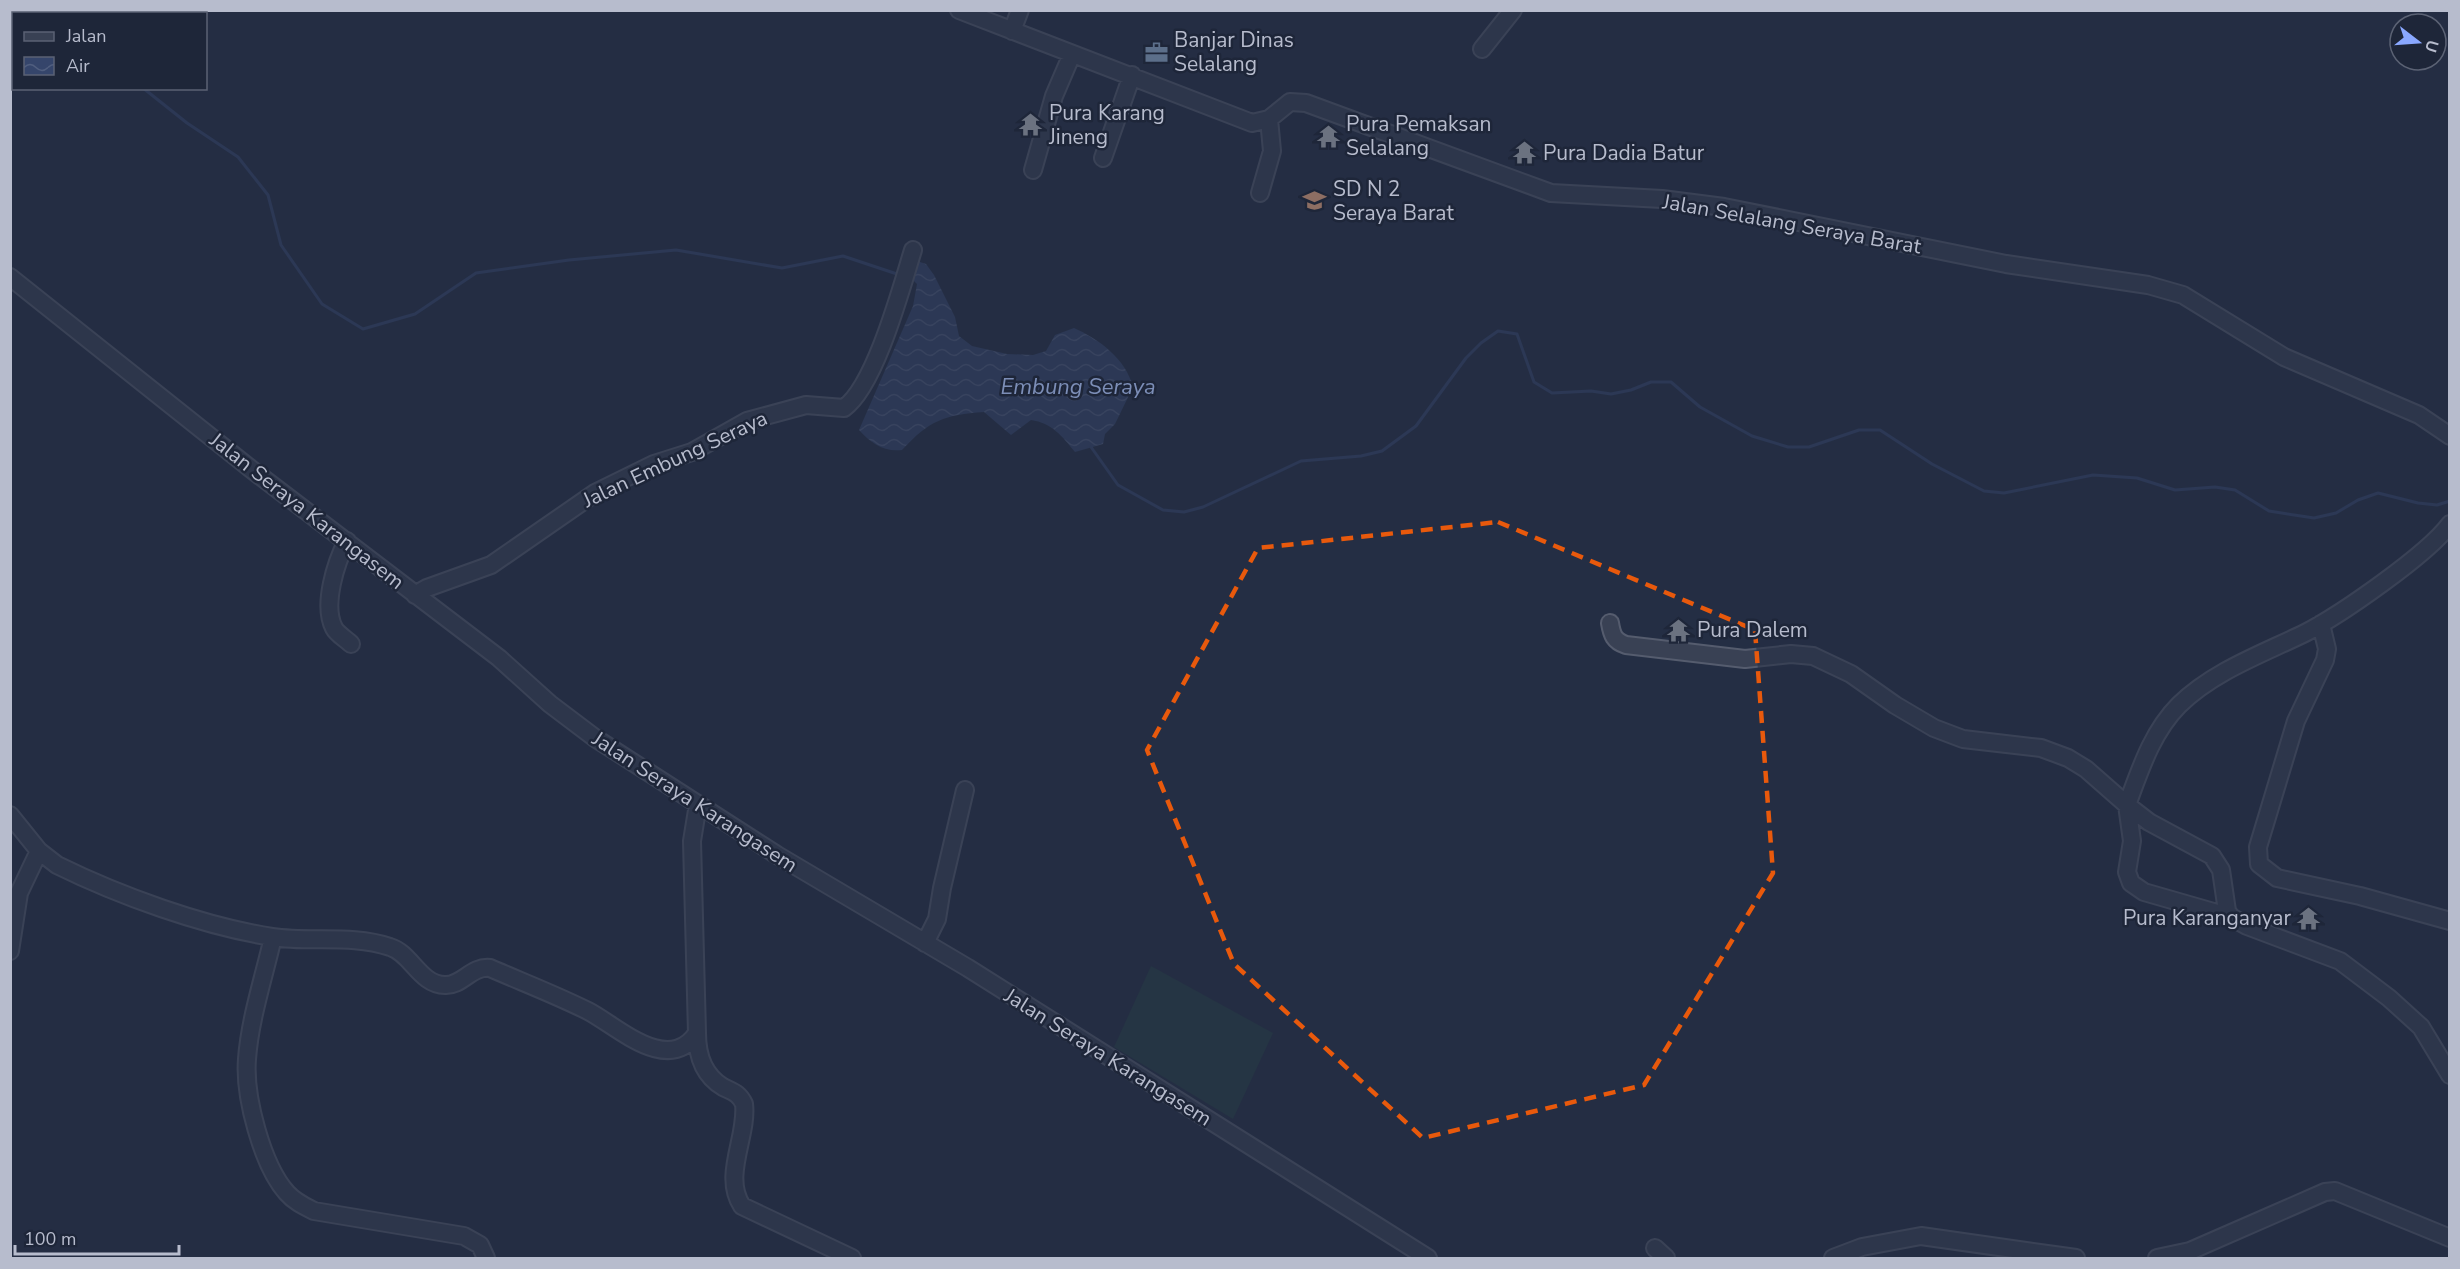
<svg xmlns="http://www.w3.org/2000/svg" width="2460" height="1269" viewBox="0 0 2460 1269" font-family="'Nunito Sans',sans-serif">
<defs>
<pattern id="water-waves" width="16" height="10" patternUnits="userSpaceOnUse" patternTransform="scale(1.5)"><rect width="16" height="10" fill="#35456b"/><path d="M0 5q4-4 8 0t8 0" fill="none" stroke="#505e7f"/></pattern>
</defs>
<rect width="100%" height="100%" fill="#242e44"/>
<path fill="#273e45" d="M1151,966L1273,1033L1233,1119L1114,1047Z"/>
<path fill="url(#water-waves)" d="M911,259L926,264L934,275L955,317L959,336L972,346L1007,354L1033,355L1046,351L1055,335L1074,328C1099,339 1126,359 1133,387L1115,424L1105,434L1103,444L1075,452C1062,436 1052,423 1031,420L1011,435L984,412C944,415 930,420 902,450C883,452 871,443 859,430L913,306L917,284L906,273Z"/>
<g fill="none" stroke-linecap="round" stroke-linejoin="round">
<path stroke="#35456b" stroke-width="3" d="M103,10L104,14
M143,88L187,123L238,157L268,195L281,245L322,304L363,329L415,314L476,273L569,260L676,250L782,268L843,256L900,275
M1091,447L1118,485L1163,510L1184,512L1203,507L1301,461L1361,456L1382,451L1416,426L1466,358L1481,343L1498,331L1517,334L1534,382L1552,393L1591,391L1611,394L1631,390L1651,382H1671L1700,407L1752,436L1788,447H1809L1859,430H1880L1932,464L1984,491L2004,493L2093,475L2137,478L2175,490L2215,487L2235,490L2269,511L2314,518L2336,513L2358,500L2378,493L2418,503L2437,505L2450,501"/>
<defs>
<path id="minor" d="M959,10L1252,123L1269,119L1290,102L1306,103L1551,193L1662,199L1724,207L2006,264L2148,285L2183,295L2284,357L2419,415L2450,436
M1012,31L1020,10
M1482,49L1513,10
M1103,158L1132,75
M1033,170L1054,96L1072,54
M1260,193L1272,151L1269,119
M10,277L251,469L499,658L550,704L595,738L777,855L968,968L1428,1258
M2450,524C2427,555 2340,615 2305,633C2262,654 2214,671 2179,705C2152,732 2140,770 2127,805L2149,822L2212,856L2221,870L2227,911L2231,917L2247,926L2340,961L2389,998L2421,1027L2450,1075
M347,541C336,562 322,605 334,628C337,634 346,639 351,644
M415,595L427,588L491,565L595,493L654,464L692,452L747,421L806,405L844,408C875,386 901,289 913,250
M1610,623C1612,635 1614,641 1626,645L1745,659L1791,654L1813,656L1851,674L1895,705L1934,728L1963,739L2041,748L2068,758L2086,769L2127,805L2132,841L2127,872L2131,883L2144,892L2231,917
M2321,624L2327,649L2325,660L2296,721L2258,847L2259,864L2277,878L2360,896L2450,921
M10,815L39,851L57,865C120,896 203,926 272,937C311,943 351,934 390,947C411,953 420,985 445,985C462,986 471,966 490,968C522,982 556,995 588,1011C617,1026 668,1076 697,1033L692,841L698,804
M273,937C264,977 250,1018 247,1059C244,1096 262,1165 287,1193C295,1202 304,1206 314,1211L464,1236L480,1245L486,1258
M925,943L937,919L942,888L965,790
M10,951L19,893L39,851
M697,1033C697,1055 703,1075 723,1087C733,1092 739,1093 744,1104C748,1136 722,1176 742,1206L852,1258
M1655,1248L1666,1258
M1833,1258L1862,1247L1921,1236L2076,1258
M2157,1258L2190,1251L2325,1192L2335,1191L2450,1238"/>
</defs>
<use href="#minor" stroke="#555c6e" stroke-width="20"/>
<use href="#minor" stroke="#394154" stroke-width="16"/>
</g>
<path d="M0 0H2460V1269H0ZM1498,522L1755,630L1773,873L1644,1085L1423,1138L1234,964L1147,750L1258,548Z" fill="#242e44" fill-opacity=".55" fill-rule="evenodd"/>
<path fill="none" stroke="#e8590c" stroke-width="4.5" stroke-dasharray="12 8" stroke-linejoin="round" d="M1498,522L1755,630L1773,873L1644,1085L1423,1138L1234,964L1147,750L1258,548Z"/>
<defs>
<symbol id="office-bare" viewBox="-9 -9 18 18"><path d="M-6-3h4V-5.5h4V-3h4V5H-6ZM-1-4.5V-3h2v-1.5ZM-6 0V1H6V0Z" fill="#5c6f8a" stroke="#1e2639" stroke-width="2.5" paint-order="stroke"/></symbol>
<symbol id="temple-bare" viewBox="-9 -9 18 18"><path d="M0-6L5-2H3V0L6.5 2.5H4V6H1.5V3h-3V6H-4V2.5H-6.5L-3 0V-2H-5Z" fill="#6b7280" stroke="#1e2639" stroke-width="2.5" paint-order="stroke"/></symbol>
<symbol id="school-bare" viewBox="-9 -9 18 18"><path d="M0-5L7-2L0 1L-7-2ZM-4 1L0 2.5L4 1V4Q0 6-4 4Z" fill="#8d6e63" stroke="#1e2639" stroke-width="2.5" paint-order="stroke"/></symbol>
</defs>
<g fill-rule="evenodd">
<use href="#office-bare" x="1140" y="36" width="33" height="33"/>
<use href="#temple-bare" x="1014" y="108" width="33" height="33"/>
<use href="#temple-bare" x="1312" y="120" width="33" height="33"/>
<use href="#temple-bare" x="1508" y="136" width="33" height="33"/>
<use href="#school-bare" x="1298" y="184" width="33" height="33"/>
<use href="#temple-bare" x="1662" y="614" width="33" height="33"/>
<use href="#temple-bare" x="2292" y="902" width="33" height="33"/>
</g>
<g text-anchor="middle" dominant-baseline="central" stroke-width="5" stroke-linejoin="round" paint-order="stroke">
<g font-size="21" fill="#b7bccd" stroke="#1e2639" text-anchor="start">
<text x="1174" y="40">Banjar Dinas<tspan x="1174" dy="24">Selalang</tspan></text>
<text x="1049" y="113">Pura Karang<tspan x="1049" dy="24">Jineng</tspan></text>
<text x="1346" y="124">Pura Pemaksan<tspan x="1346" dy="24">Selalang</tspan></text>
<text x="1543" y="153">Pura Dadia Batur</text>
<text x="1333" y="189">SD N 2<tspan x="1333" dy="24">Seraya Barat</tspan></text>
<text x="1697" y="630">Pura Dalem</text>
<text x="2291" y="918" text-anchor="end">Pura Karanganyar</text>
</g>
<g font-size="21" fill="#b7bccd" stroke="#1e2639">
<text transform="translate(1792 224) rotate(10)">Jalan Selalang Seraya Barat</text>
<text transform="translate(675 459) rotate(-25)">Jalan Embung Seraya</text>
<text transform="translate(307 511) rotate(38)">Jalan Seraya Karangasem</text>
<text transform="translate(695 802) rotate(33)">Jalan Seraya Karangasem</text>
<text transform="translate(1108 1057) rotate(32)">Jalan Seraya Karangasem</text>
</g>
<g font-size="22" font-style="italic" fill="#7c8eb7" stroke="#1e2639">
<text x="1078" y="387">Embung Seraya</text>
</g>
</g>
<rect width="2460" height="1269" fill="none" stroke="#b7bccd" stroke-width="24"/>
<rect x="12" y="12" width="195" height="78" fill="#1e2639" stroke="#5b6274" stroke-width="1.5"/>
<rect x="24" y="32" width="30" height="9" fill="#394154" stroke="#5b6274" stroke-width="1.5"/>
<text x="66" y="42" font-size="18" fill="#b7bccd">Jalan</text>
<rect x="24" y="57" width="30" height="18" fill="url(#water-waves)" stroke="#5b6274" stroke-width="1.5"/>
<text x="66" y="72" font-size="18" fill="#b7bccd">Air</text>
<g transform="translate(2418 42) rotate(107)"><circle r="28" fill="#1e2639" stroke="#5b6274" stroke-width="1.5"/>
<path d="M0-4.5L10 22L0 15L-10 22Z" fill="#8aa8ff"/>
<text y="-9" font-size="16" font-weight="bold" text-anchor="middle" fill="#b7bccd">U</text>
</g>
<path d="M15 1245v9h164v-9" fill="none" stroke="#b7bccd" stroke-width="3"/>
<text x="24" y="1245" font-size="18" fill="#b7bccd" stroke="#1e2639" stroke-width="4.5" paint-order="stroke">100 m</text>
</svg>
